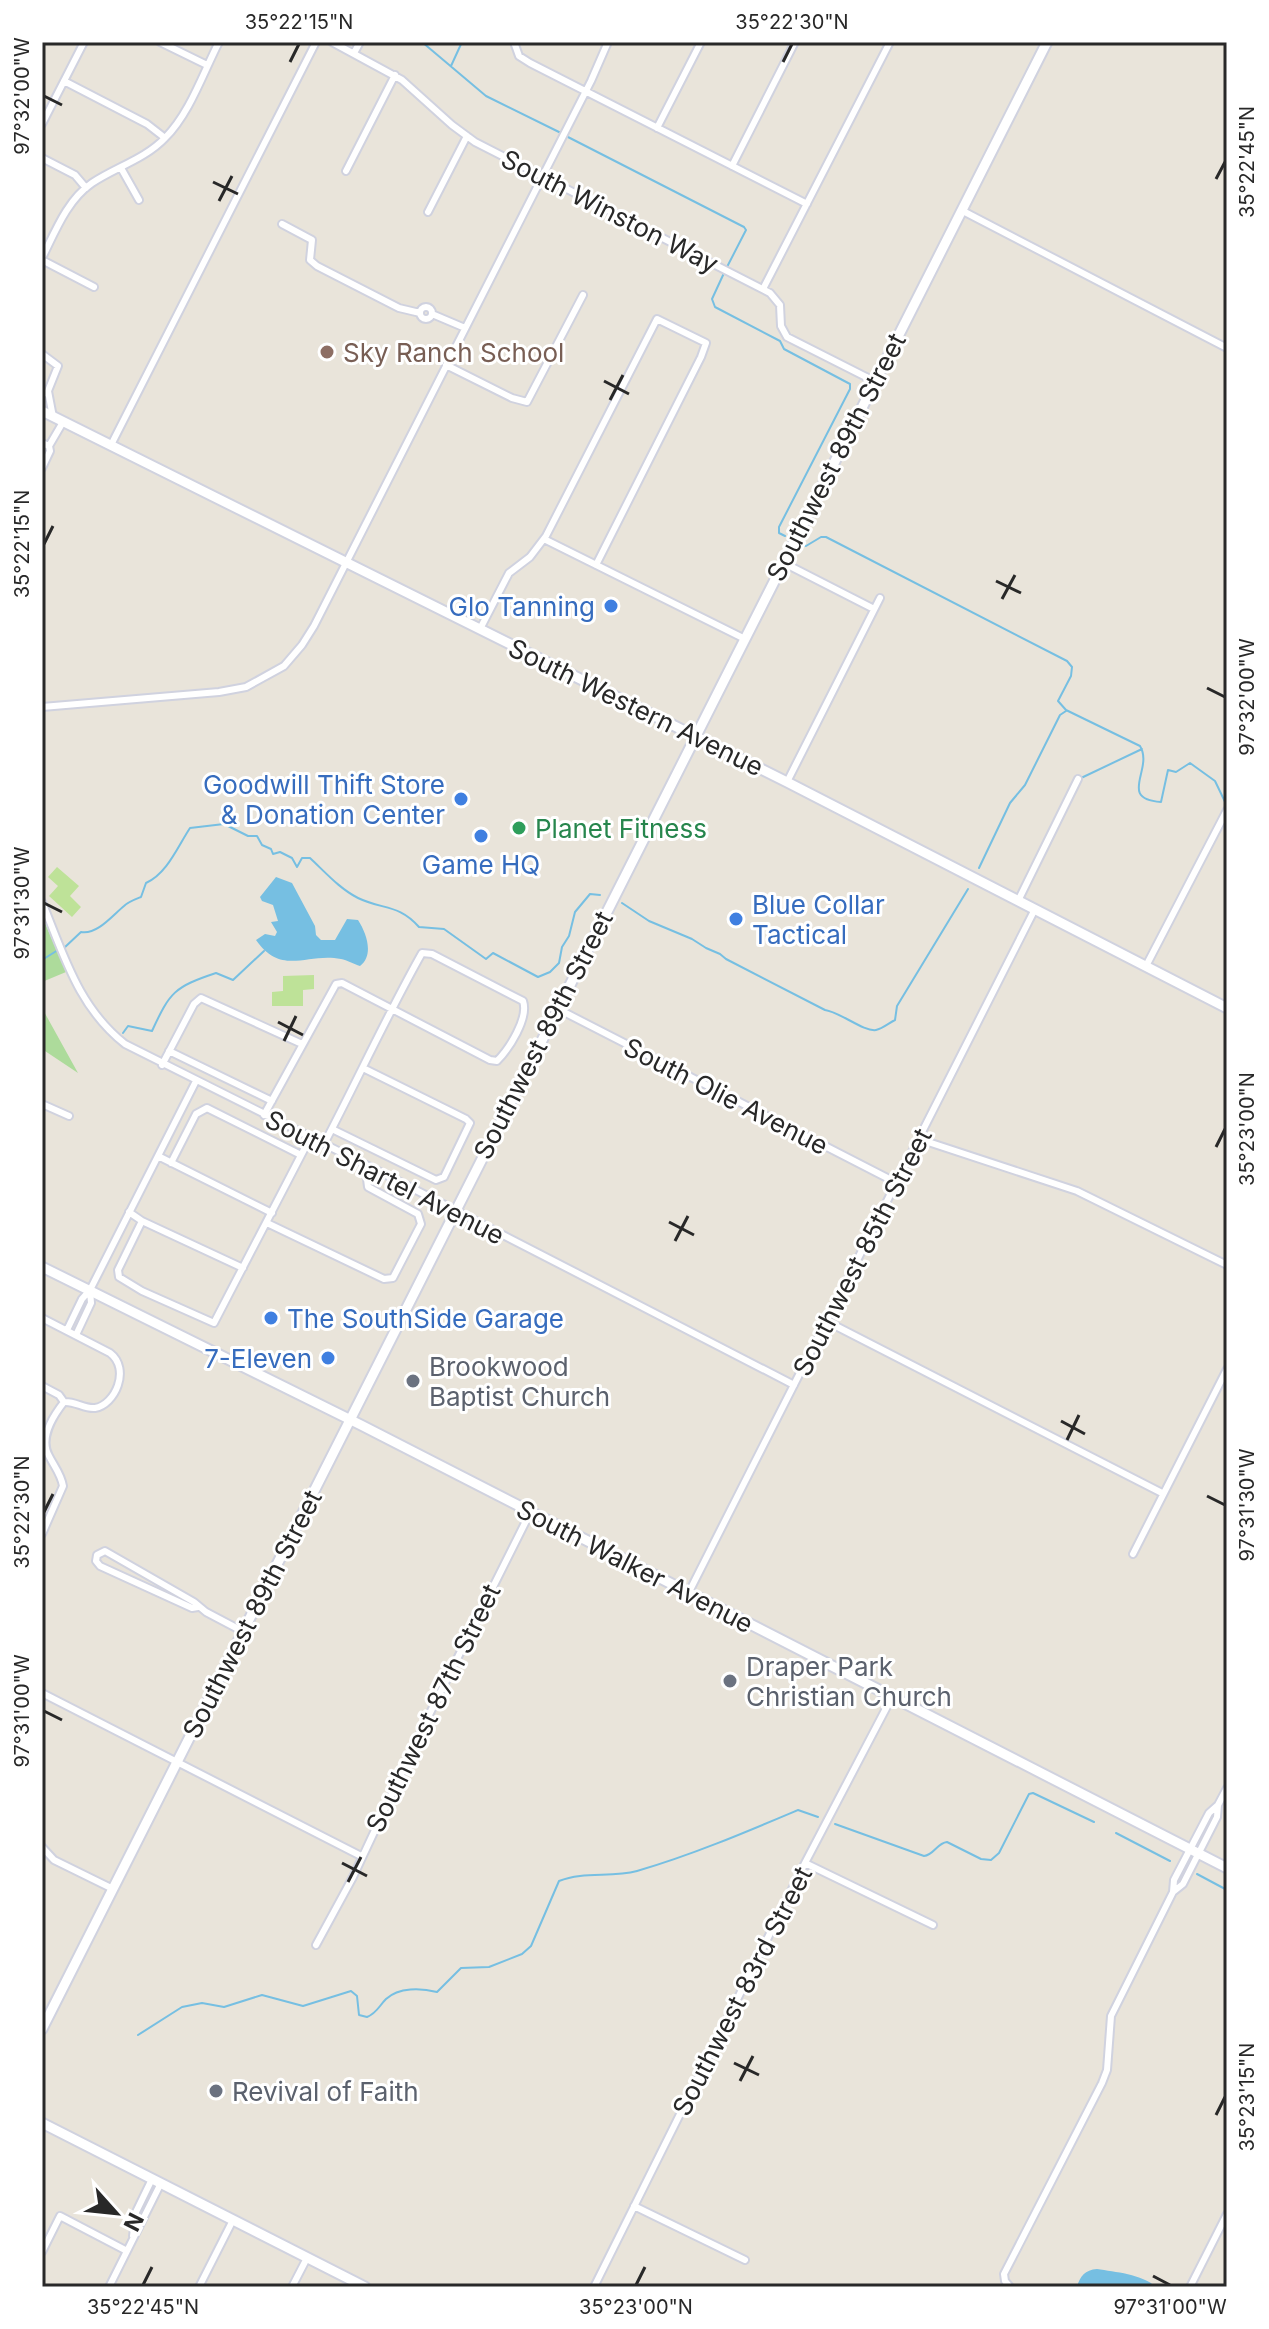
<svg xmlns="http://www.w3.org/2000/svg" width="1269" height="2329" viewBox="0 0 1269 2329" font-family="Inter,sans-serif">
<rect width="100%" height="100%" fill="#e9e4da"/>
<path fill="#addb9b" d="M42,916L66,972L42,982Z
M42,1008L78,1073L42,1049Z"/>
<path fill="#bee298" d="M57,867L79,886L70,896L81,907L72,917L49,896L58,886L48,877Z
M314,975V989L303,990V1006H272V992L283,991V976Z"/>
<path fill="#76bfe2" d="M276,877L292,883L315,926L316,935L321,940H335L347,919L358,920C367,934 374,955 360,966C354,964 347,960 341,959C307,952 282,977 256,940L265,934L275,936L277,932L271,922L278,921L273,905L262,901L260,897Z
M1097,2269C1115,2272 1142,2274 1156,2287H1077C1080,2276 1085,2270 1097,2269Z"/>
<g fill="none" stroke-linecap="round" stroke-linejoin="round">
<path stroke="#76bfe2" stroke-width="2" d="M422,42L486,96L561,133
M451,66L462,42
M566,136L744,227L746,230L727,267
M724,273L712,299L715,307L780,341L784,349L850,384V389L779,527V533L785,536
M800,544L806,546L821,537H826L1067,661L1072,667L1071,676L1058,701L1066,710L1140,746C1154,769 1117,799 1161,802L1168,770L1176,772L1190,763L1215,781L1227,806
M1079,779L1142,749
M979,868L1010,803L1025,785L1060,715L1066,711
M622,903L649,921L692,939L706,948L720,954L726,959L825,1010C840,1012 864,1032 876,1030C882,1029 889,1023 895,1020L897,1006L968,889
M64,948L81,932C97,935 112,916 124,906C128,902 136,899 141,897L146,883C167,874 178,846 190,828L224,824L248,836H257L262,845L271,849L273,854L280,852L292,858L297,867L302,858H310C325,872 340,889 358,898C383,910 399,904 419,927L444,929L486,959L493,953L538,977L550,972L559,963L562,947L569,936L575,912L590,894L600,895
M42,960L58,950
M123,1033L128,1026L152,1031C170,992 174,987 216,973L233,980L264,951
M835,1824L924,1856C934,1855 937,1843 947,1842L981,1859L991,1860L999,1853L1029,1794L1033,1793L1094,1822
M1116,1833L1170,1861
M1197,1874L1227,1890
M1227,1956V1964
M138,2035L182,2007L202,2003L224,2007L262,1995L303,2006L351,1991L357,1996L359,2015L367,2017C377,2013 379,2006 386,1999C399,1987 421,1988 437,1992L461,1968L489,1967L522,1954L531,1946L559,1881C584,1871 611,1878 637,1871C692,1855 746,1832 798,1810L818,1817"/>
<defs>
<path id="minor" d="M160,42L207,65
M332,42L402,80L452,125L475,142L770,293L780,305L781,326L787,337L874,381
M514,42L519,56L530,63L807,204
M354,53L360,42
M64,81L147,124L165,138
M42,124L84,42
M657,128L701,42
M42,158L75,175L86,188
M732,166L795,42
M121,168L139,200
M346,171L395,75
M961,210L1227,348
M428,212L467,136
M282,224L312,240L310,260L317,266L399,308L420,313
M42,258C55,232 67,200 92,183C116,167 145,159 165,138C190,113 203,73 219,42
M42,260L94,287
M763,289L890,42
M420 313a6 6 0 1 1 12 0a6 6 0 1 1-12 0Z
M432,314L465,328
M42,354L58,366L48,391L42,395
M446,365L512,398L527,402L583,295
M48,391L53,417
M42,443L49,446L50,451L42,468
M111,445L316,42
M49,446L63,422
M544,539L743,638
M782,562L874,609
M480,629L509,573L530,557L546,536L657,319L706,343L701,357L596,565
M42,707L219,692L246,687L284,666L302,645L314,626L591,81L608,42
M787,782L880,598
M1018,901L1078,779
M42,902C64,955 78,1007 125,1044L412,1188L794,1385
M1146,966L1227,810
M556,1008L897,1183
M169,1051L272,1101
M162,1065L194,1004L201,998L302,1044
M42,1104L69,1116
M264,1115L336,984L342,983L490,1060L497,1061C509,1049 529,1018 523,1001L432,954L422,953C387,1015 357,1081 324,1144
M332,1129L436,1180L444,1177L470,1123L466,1119L363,1068
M919,1139L1077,1191L1227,1265
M158,1156L272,1213
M171,1163L196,1114L207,1108L301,1155
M129,1212L142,1221L243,1268
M142,1221L118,1270L119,1277L142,1291L214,1323L310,1138
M267,1223L384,1279L393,1278L421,1224L418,1214L368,1187L367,1179L372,1168
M42,1318L110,1353C131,1369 115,1405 95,1408C84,1409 75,1401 64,1402C53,1416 39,1439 49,1456C54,1466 61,1474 63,1486L42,1534
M826,1321L1162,1493
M67,1330L82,1299L90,1290L196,1081
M76,1335L91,1303L90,1290
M42,1386L59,1395L64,1402
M1133,1554L1227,1369
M688,1594L1035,909
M198,1607L192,1608L100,1566L96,1561L97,1555L105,1551L194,1602L206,1612L242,1631
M42,1693L361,1856
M42,1847L54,1860L113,1889
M805,1863L933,1925
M1173,1892L1183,1884L1217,1817L1218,1805
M316,1945L353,1877L427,1719L530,1513
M634,2206L745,2260
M133,2236L136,2212L152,2179
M42,2252L60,2216L127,2251
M109,2287L161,2183
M199,2287L233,2220
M292,2287L307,2258
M594,2287L805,1863L892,1697
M1010,2287L1005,2281L1004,2274L1102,2083L1107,2070L1111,2016L1173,1892L1174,1880L1209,1813L1218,1805L1227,1788
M1190,2287L1227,2214"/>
<path id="secondary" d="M42,411L787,782L1227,1008
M42,1267L361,1425L1227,1868
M42,2029L1047,42
M42,2123L365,2287"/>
</defs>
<use href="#minor" stroke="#d0d2df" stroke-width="10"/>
<use href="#secondary" stroke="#d0d2df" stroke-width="13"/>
<use href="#minor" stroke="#fff" stroke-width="6"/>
<use href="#secondary" stroke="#fff" stroke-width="9"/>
</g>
<path fill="none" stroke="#282828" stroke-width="3" d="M290,62L299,44M783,62L792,44M44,96L62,105M1216,179L1225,162M213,182L238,194M219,201L232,176M604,381L629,394M610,400L623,375M44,544L53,526M996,581L1021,593M1002,599L1015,575M1207,688L1225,697M44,903L62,912M278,1022L303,1035M284,1041L296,1016M1216,1147L1225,1129M669,1222L694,1235M675,1241L688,1216M1061,1421L1085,1434M1067,1440L1079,1415M1207,1496L1225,1505M44,1512L53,1494M44,1711L62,1720M342,1863L367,1876M348,1882L361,1857M734,2063L759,2075M740,2081L753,2056M1216,2115L1225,2097M1153,2276L1170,2285M143,2285L152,2267M636,2285L645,2267"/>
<circle fill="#8d6e63" stroke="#fff" stroke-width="3" cx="327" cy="352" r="8"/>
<g fill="#3f7fe0" stroke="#fff" stroke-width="3">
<circle cx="611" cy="606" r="8"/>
<circle cx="461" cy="799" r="8"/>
<circle cx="481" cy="836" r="8"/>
<circle cx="736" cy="919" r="8"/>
<circle cx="271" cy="1318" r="8"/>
<circle cx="328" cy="1358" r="8"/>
</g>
<circle fill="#2e9e5b" stroke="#fff" stroke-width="3" cx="519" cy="828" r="8"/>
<g fill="#6b7280" stroke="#fff" stroke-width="3">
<circle cx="413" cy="1381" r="8"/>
<circle cx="730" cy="1681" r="8"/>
<circle cx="216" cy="2091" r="8"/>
</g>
<g text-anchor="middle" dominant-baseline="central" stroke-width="6" stroke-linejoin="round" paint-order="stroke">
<g font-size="26" fill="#282828" stroke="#fff">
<text transform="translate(610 211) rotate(27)">South Winston Way</text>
<text transform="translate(836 457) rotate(-63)">Southwest 89th Street</text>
<text transform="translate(636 707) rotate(26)">South Western Avenue</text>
<text transform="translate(543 1035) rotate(-63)">Southwest 89th Street</text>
<text transform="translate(726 1096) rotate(27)">South Olie Avenue</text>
<text transform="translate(385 1177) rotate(27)">South Shartel Avenue</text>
<text transform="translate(862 1252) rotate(-63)">Southwest 85th Street</text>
<text transform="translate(635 1566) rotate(27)">South Walker Avenue</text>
<text transform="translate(252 1614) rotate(-63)">Southwest 89th Street</text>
<text transform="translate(433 1708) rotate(-64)">Southwest 87th Street</text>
<text transform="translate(742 1991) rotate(-63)">Southwest 83rd Street</text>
</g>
<g font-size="26" fill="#785e54" stroke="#fff" text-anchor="start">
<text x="343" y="352">Sky Ranch School</text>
</g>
<g font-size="26" fill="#366cbe" stroke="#fff" text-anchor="end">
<text x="595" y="606">Glo Tanning</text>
<text x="445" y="784">Goodwill Thift Store<tspan x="445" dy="30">&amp; Donation Center</tspan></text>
<text x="481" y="864" text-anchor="middle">Game HQ</text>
<text x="752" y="904" text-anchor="start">Blue Collar<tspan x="752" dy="30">Tactical</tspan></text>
<text x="287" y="1318" text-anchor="start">The SouthSide Garage</text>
<text x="312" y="1358">7-Eleven</text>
</g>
<g font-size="26" fill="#27864d" stroke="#fff" text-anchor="start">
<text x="535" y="828">Planet Fitness</text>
</g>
<g font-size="26" fill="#5b616d" stroke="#fff" text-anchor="start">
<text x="429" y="1366">Brookwood<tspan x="429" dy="30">Baptist Church</tspan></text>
<text x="746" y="1666">Draper Park<tspan x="746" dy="30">Christian Church</tspan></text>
<text x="232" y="2091">Revival of Faith</text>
</g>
</g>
<rect width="1269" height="2329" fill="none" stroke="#ffffff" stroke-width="88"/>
<g transform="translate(116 2213) rotate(117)" stroke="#ffffff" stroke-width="6" paint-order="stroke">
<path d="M0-6L14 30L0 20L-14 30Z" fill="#282828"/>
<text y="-12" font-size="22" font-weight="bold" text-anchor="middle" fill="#282828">N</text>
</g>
<rect x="44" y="44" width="1181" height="2241" fill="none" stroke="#282828" stroke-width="3"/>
<g font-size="20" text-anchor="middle" fill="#282828">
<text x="299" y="29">35°22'15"N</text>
<text x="792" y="29">35°22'30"N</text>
<text transform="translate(22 96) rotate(-90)" y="7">97°32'00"W</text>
<text transform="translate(1247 162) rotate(-90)" y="7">35°22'45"N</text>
<text transform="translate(22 544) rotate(-90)" y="7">35°22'15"N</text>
<text transform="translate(1247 697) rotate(-90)" y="7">97°32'00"W</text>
<text transform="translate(22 903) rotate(-90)" y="7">97°31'30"W</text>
<text transform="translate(1247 1129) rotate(-90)" y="7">35°23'00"N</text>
<text transform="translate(1247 1505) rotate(-90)" y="7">97°31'30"W</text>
<text transform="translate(22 1512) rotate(-90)" y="7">35°22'30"N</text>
<text transform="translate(22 1711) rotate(-90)" y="7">97°31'00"W</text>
<text transform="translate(1247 2097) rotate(-90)" y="7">35°23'15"N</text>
<text x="143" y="2314">35°22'45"N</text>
<text x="636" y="2314">35°23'00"N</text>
<text x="1170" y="2314">97°31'00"W</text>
</g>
</svg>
